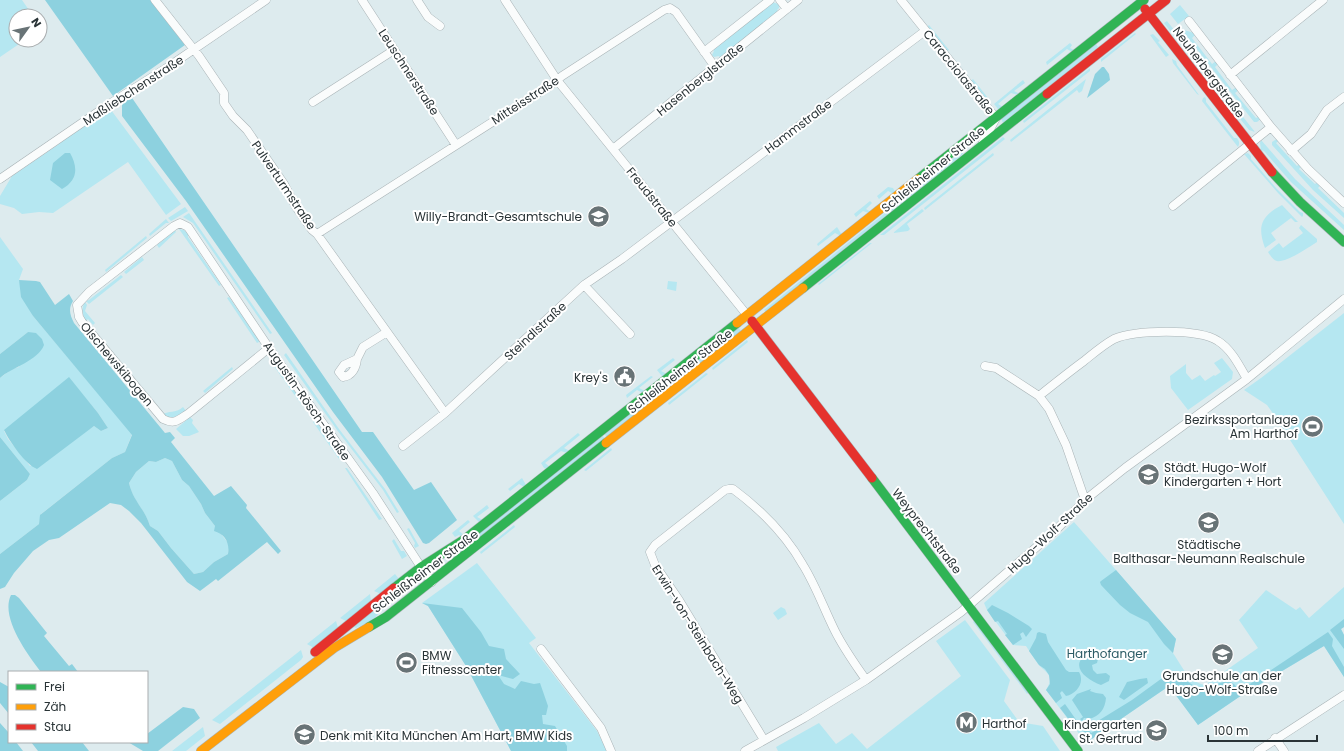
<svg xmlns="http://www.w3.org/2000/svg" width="1344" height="751" viewBox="0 0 1344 751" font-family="Poppins,sans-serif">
<rect width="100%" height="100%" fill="#ddebee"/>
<path fill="#b5e7f1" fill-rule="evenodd" d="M0,0H22L33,16H16V40H25L0,57Z
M771,2L779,4V8L777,10L778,11L720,58L719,56L714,57L712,55L714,51L713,49Z
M1180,5L1189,16L1178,24L1170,14Z
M1167,21L1255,132L1249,130L1164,23Z
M929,25L949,50L947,51L927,27Z
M1181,29L1194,33L1195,35L1192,38L1212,64L1216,61L1218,64L1215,67L1232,90L1237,87L1239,90L1235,93L1256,118L1260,116L1262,118L1257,122H1254Z
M1135,33L1136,34L1101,62V59Z
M1153,34L1160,41L1158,42L1169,55L1166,57L1150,35Z
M1070,43L1072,45L1070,48L1074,50L1072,52L1067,49L1047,65L1046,62Z
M1096,44L1098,47L1003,123L1001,118Z
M1172,59L1176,61L1177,65L1199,95L1197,94L1173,63Z
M1090,68V71L1024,123L1023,121Z
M973,79L988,98L987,100L971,81Z
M1086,79L1082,91L1079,93L1077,90L1011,142L1010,140Z
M1023,80L1025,83L1014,91L1020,94L1018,95L1011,93L998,104L1003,107L998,109L994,104Z
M1205,97L1206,99V102L1234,138H1237C1239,141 1240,143 1238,147L1202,101L1203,98Z
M107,110H111L181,204L166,215L128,162L53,213L39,212L22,214L14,208L0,204V196L12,176L59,144L68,134Z
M1003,137L1005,139L884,235H880Z
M1278,138L1280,140L1276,143L1297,166L1300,163L1303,165L1299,169L1315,184L1319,181L1322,184L1318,188L1344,213V218L1313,190L1272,145V142Z
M1261,140L1295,179L1344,225V230L1291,182L1264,151L1261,150L1260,143Z
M969,146L961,156L766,312L764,310Z
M993,153L994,155L925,210L924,208Z
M1248,153L1251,156V159L1276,188L1300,212L1303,213V216L1302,217L1278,193L1244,154Z
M888,187L893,188L895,192L894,194L888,191L879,199L877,196Z
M870,201L872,203L866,209L871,212L869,213L863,211L856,217L854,214Z
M1282,205L1298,222H1295L1291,218L1271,233L1276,240L1265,248C1257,226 1261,216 1282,205Z
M185,207L188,211L171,221L168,218Z
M922,209L924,211L907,224L910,229L908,231L893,233Z
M189,213L272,333L270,334L193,223L183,217Z
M166,219L169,223H166L150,236L149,234Z
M1301,225L1317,239V242C1309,247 1286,263 1277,261C1273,260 1270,255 1268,252L1279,243L1283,248L1303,233L1299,228Z
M837,227L842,235L841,236L835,233L818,246L817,244Z
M174,229L176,232L159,248L157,245L168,236V233Z
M179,229L184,230L188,234V237L221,285L219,286Z
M146,236L147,238L106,272L105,270Z
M0,237L23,269L19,280L33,316L132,434L125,452L112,458L41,514L39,524L0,554V501L27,480L30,474L0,437V378L12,369L19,367L28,332L0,354ZM69,378L98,413L108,428L101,431L94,426L30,466L8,439L4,431Z
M870,243H872L819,285L818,284Z
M142,257L144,260L126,274L124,272Z
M121,275L123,277L89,304L86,301L89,300Z
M668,281L677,282L676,291L667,289Z
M229,297L256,336L261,341L257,343L227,298Z
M85,302L87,305L85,311L95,323L93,325L88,319L86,321C82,315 81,308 85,302Z
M1344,313V524L1272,412L1267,405L1244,390L1261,378Z
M738,327L741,331L607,438L604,433Z
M747,340L748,342L713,370L712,368Z
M286,353L339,429L385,489L399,512L397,513L383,490L337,430L284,355Z
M673,358L675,360L661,371L667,374L663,377L661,375L657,370Z
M1222,358L1233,372L1232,379L1188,410L1171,388L1170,376L1186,364V373L1192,380L1200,375L1205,381L1214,375L1215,376L1221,372L1214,363Z
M275,360L303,403L301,404L271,362Z
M232,367L233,369L205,393L203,391Z
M706,373L708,374L669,405L668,403Z
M651,376L653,377L639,388L645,391L643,393L637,390L627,398L626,395Z
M183,407L186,411L175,419L161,415C169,410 175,414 183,407Z
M190,417L193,420L192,423L199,432L189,436H183L176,429Z
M316,421L340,457L339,459L313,422Z
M578,433L580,435L564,448L570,451L567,453L561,451L545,463L550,467L547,469L544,468L541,463Z
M602,435L605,439L450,562L446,557Z
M611,448L612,450L586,471L584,470Z
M165,458L172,461L182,480L189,486L201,504L205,513L228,543L229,548L228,554L214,562L203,572L194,574L171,548L158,531L150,526C145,509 133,502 129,483L136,472L149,461L156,462Z
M345,468H347L382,519L379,520Z
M522,478L526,485L524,487L519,484L510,491L508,489Z
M487,505L489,508L477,517L483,520L479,522L473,516Z
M468,520L470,522L459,531L464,535L461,537L459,535L455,537L452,533Z
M1074,522L1176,639L1173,653C1182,666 1188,682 1205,685L1258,648L1239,620L1266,590L1296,610L1300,607L1309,618L1344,587V627L1341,629L1344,635V677L1324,646L1242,695L1198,725L1169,686L1086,743L1046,690C1055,675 1047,674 1038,664C1034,658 1030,652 1026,646L1013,645L987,610L984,603Z
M514,525L515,527L481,554L480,552Z
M409,528L419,546L415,548L414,546L415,543L407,529Z
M394,539L401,551H404L407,556L402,559L392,541Z
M477,563L536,638L529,643L597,731L607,751H511L466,666L428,606L422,603Z
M395,574L399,579L381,594L374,591Z
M370,594L371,601L346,621L340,618Z
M392,594L397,600L380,612L373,620L356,628L354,627Z
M781,607L785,609L787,614L778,620L773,613Z
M965,620L1010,680L1004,701L1019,722L1043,726L1060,751H778L776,747L819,723L836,744L852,733L867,749L961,676L936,641Z
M975,620L1029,692L1027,694L973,622Z
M336,621L338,628L314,648L307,644Z
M301,650L303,657L301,660L220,724L212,720Z
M203,727L205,736L186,751H172Z"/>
<path fill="#8dd1df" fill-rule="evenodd" d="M45,0H150L185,45L113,96Z
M1102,67H1104L1109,74L1110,80L1087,98L1095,74Z
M130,95L362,432H373L414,490L431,482L457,520L429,543L426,544L423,543L382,477L333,412L186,201L122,116V100Z
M65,153H70C78,167 78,180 62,189L50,180L53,163Z
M19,280L36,281L40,282L55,305L69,294L73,301C68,309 70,315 74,323L165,433L170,432L175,438L171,442L214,496L231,486L247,505L246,508L281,551L278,554L267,542L218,581L216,579L200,591L187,582L141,523L129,511L121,505L110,503L59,538L49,540L33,551L14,573L5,587L0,589V554L39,524L40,515L112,458L125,452L132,435L33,316L21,297ZM165,458L172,461L182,480L189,486L201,504L205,513L215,526L214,531C225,534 230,543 228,554L214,562L203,572L194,574L171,548L158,531L150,526C145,509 133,501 129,483L136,472L149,461L156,462Z
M28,332L36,333L42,339L44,345C38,361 12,367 0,378V354Z
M69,377L98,413L108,428L101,431L94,426L37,469C25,464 10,442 4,430Z
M0,437L30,474L27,480L0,501Z
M1116,570L1176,639L1173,653L1164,644L1148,622L1130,613L1120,605L1101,585L1100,582L1101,581Z
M11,595H15L19,598L47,633L44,636L69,666L72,664L78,672H41C27,654 0,617 11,595Z
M422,603L462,608L481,632L489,646L504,649L506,659L520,674L513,679L498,675L504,684L515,689L521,681L534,684L540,683L548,706L546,715H542L543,724L555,726L567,746V751H511L466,666L428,606Z
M992,605L1008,613L1029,626L1032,629L1026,637L1023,632L1020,634L1022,639L1013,645L1005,635L1007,634L998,621L995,622L987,610Z
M1344,619V627L1341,629L1344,635V649L1330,630Z
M1039,632L1046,634L1048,642L1066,670L1069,672H1079C1085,682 1077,694 1066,696L1062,691L1060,693L1062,698L1056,703L1046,690L1050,684L1049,675L1045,669L1039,665L1029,651L1036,638L1037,633Z
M1328,632L1333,639L1332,646L1344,667V677L1324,646L1247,692L1244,688Z
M1088,653L1094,655L1098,659L1097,663L1092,665L1093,670L1097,674L1106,673L1110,676L1109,681L1101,685C1086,679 1068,666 1088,653Z
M1173,672C1183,675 1188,684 1197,687C1199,687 1203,689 1206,688C1216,687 1226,676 1235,685C1237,688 1240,692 1242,695L1198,725L1169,686L1086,743L1082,735L1083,732L1087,728L1091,733L1097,730L1093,724L1132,700L1165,676Z
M1147,678L1148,683L1124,700L1119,697L1127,682L1140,679Z
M0,682L9,687V714L0,703Z
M1091,689L1090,691L1096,693L1103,694L1106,698C1105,709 1100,716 1089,719L1084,718L1082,721L1080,719L1083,717L1072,700L1077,694Z
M1065,704L1077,721L1078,720C1080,724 1080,728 1077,730L1060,708Z
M183,707L194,709L200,718L158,751H143L128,742H147V734Z
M0,723L9,733V742H16L23,751H0Z
M31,742H82L89,751H38Z"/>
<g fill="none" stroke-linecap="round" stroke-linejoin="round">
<defs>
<path id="street" d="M155,0L199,56L224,93V103L233,116L247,130L284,184L296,207L312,230L317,234L445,413
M362,0L456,145
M417,0L428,17L440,26
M505,0L557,80L747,315
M780,0L787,9
M901,0L996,118L983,142
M1189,21L1271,127L1308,169L1344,203
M704,52L770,0
M1230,75L1323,0
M313,102L394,50
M613,149L798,0
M1291,151L1311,134L1327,110L1344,97
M0,179L111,103L165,69L266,0
M1173,206L1271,127
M317,234L552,84L562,76L664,10L670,8L676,12L715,67
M584,285L630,334
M269,348L189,413C178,420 175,425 163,419L82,322L79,317L77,305L89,292L174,226L180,223L188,227L269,348L373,493L421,567L432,582
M357,359C356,368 352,376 343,377L339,372L344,365L357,359L363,347L387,332
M985,366L996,368L1039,396L1049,409L1066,445L1085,500
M1039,396C1054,384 1069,372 1084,361C1094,353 1103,345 1114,339C1135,330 1198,328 1218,341C1231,349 1239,365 1247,379
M403,446L445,413L584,285L622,259L925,31
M541,649L601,728L611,751
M1275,738L1284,751
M764,740L679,600L655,565L650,552L655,545L725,490L729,489H733C760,509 786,535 803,565C816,586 824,609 835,631C844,649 855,664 866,680
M745,751L804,718L866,680L961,612L1054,532L1085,500L1125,468L1247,379L1344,299
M1258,751L1344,695"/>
<path id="fast" d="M1272,172L1300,202L1344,242
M918,179L1144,0
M803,288L1047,94
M872,478L1078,751
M394,588L421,567L465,539L737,323
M369,627L386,617L606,443"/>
<path id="slow" d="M737,323L918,179
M606,443L803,288
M201,751L334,648L369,627"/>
<path id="jam" d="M1145,9L1272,172
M1047,94L1166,0
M752,321L872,478
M315,652L394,588"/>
</defs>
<use href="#street" stroke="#a9b3b6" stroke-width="9"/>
<use href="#fast" stroke="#a9b3b6" stroke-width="10"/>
<use href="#slow" stroke="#a9b3b6" stroke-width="10"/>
<use href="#jam" stroke="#a9b3b6" stroke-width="10"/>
<use href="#street" stroke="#fafcfc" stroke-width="8"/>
<use href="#fast" stroke="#30b455" stroke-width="9"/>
<use href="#slow" stroke="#ff9f0a" stroke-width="9"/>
<use href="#jam" stroke="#e5322d" stroke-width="9"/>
</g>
<defs>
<symbol id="school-disc" viewBox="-11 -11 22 22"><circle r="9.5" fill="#687376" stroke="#fff"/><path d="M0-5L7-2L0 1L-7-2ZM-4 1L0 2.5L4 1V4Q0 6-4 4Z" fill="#fff"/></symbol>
<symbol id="civic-disc" viewBox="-11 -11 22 22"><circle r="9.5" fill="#687376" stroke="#fff"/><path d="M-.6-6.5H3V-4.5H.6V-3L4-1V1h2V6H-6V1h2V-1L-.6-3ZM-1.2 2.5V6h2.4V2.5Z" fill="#fff"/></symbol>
<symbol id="stadium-disc" viewBox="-11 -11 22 22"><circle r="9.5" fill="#687376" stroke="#fff"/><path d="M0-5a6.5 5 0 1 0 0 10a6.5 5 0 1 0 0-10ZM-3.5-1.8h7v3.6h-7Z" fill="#fff"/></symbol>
<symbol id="metro-disc" viewBox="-11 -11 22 22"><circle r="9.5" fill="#687376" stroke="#fff"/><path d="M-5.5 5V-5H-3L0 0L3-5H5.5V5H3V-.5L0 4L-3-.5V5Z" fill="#fff"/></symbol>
</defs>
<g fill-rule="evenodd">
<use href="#school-disc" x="586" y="204" width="25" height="25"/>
<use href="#civic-disc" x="612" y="364" width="25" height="25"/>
<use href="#stadium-disc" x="1300" y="414" width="25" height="25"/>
<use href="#school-disc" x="1136" y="462" width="25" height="25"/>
<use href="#school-disc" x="1196" y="510" width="25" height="25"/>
<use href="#school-disc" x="1210" y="642" width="25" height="25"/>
<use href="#stadium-disc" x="394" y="650" width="25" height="25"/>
<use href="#metro-disc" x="954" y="710" width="25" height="25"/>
<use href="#school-disc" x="1144" y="718" width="25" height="25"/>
<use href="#school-disc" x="292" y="722" width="25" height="25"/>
</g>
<g text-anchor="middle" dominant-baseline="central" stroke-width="4" stroke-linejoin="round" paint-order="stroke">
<g font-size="12" fill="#293336" stroke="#fff">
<text transform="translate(409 72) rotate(57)">Leuschnerstraße</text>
<text transform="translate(959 72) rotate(51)">Caracciolastraße</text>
<text transform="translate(1209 72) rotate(53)">Neuherbergstraße</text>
<text transform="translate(700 79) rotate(-39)">Hasenberglstraße</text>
<text transform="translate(133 90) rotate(-33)">Maßliebchenstraße</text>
<text transform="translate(525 100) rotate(-33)">Mitteisstraße</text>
<text transform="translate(798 126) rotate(-37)">Hammstraße</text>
<text transform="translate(933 169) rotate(-39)">Schleißheimer Straße</text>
<text transform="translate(284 185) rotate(56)">Pulverturmstraße</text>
<text transform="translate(652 197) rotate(51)">Freudstraße</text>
<text transform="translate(535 331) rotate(-43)">Steindlstraße</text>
<text transform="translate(117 364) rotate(50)">Olschewskibogen</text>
<text transform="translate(680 371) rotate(-38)">Schleißheimer Straße</text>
<text transform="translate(307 401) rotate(55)">Augustin-Rösch-Straße</text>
<text transform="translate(927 531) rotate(52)">Weyprechtstraße</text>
<text transform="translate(1050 533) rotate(-43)">Hugo-Wolf-Straße</text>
<text transform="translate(425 571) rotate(-37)">Schleißheimer Straße</text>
<text transform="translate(698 634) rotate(58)">Erwin-von-Steinbach-Weg</text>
</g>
<g font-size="12" fill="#293336" stroke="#fff" text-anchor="end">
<text x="582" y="216">Willy-Brandt-Gesamtschule</text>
<text x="608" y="377">Krey's</text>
<text x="1298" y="419">Bezirkssportanlage<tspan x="1298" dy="14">Am Harthof</tspan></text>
<text x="1164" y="467" text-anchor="start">Städt. Hugo-Wolf<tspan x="1164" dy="14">Kindergarten + Hort</tspan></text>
<text x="1209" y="544" text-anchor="middle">Städtische<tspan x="1209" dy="14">Balthasar-Neumann Realschule</tspan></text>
<text x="422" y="655" text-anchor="start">BMW<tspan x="422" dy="14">Fitnesscenter</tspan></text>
<text x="1222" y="675" text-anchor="middle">Grundschule an der<tspan x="1222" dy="14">Hugo-Wolf-Straße</tspan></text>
<text x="982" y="723" text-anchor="start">Harthof</text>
<text x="1142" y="724">Kindergarten<tspan x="1142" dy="14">St. Gertrud</tspan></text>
<text x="320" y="735" text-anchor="start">Denk mit Kita München Am Hart, BMW Kids</text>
</g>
<g font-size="12" fill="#2b5b65" stroke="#fff">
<text x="1107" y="653">Harthofanger</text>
</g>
</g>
<rect x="8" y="671" width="140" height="72" fill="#ffffff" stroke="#a9adaf"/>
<rect x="16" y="684" width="20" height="6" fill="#30b455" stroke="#a9adaf"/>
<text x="44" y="691" font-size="12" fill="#293336">Frei</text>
<rect x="16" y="704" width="20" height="6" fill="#ff9f0a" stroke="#a9adaf"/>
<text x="44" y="711" font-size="12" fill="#293336">Zäh</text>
<rect x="16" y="724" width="20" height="6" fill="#e5322d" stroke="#a9adaf"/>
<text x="44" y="731" font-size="12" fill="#293336">Stau</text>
<g transform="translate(28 28) rotate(57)"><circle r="19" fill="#ffffff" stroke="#a9adaf"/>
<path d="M0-3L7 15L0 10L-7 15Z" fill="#687376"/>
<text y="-6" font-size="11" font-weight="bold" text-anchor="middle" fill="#293336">N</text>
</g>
<path d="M1208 735v6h109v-6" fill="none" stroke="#293336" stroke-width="2"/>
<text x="1214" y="735" font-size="12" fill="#293336" stroke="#ffffff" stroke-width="3" paint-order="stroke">100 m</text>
</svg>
